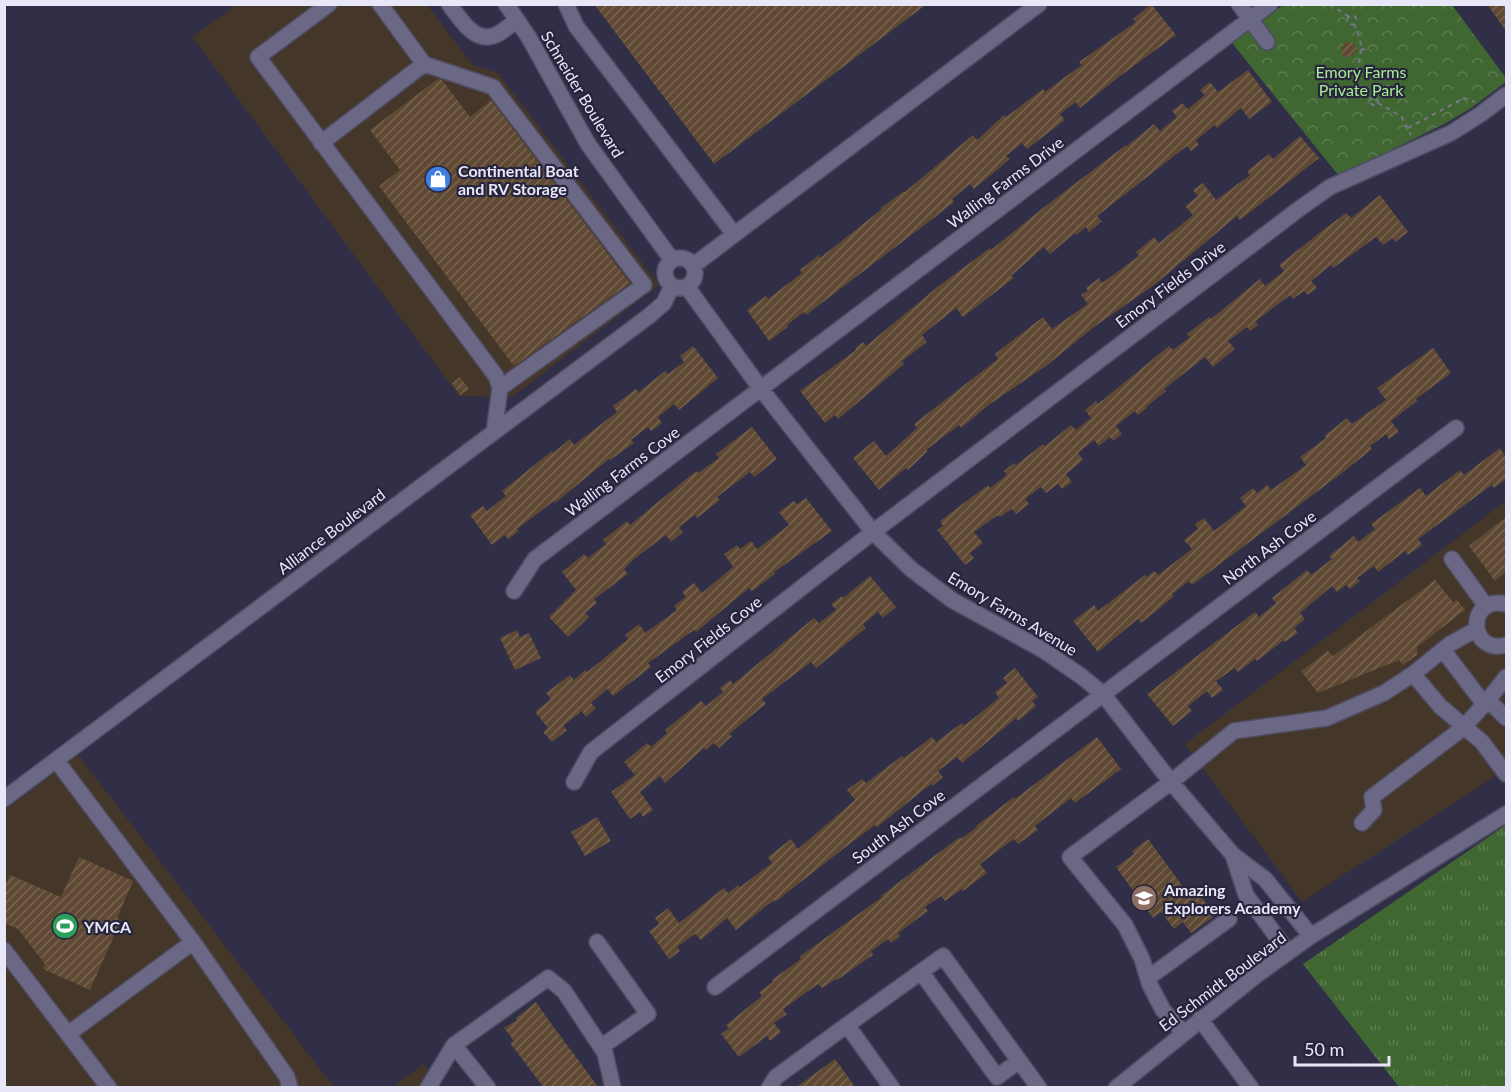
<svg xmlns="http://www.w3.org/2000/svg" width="1511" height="1092" viewBox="0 0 1511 1092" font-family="Lato,sans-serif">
<defs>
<pattern id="grass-tufts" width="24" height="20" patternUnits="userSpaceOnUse" patternTransform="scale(1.5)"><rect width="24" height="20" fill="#406732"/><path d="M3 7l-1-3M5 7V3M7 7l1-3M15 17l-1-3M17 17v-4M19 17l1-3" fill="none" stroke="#5c7d50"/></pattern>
<pattern id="forest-crowns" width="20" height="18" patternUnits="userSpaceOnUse" patternTransform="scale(1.5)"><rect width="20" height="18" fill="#406732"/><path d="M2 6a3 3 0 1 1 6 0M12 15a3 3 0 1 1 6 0" fill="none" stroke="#5c7d50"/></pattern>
<pattern id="building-hatch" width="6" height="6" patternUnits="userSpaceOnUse" patternTransform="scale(1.5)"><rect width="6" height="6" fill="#5f4933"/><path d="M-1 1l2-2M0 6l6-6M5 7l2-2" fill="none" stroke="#766351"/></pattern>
</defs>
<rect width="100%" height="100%" fill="#312e48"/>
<path fill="#443729" d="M236,5H427L473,65L498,73L659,285L512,397L459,396L192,37Z
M1506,501V769L1302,902L1185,744Z
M78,755L334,1087L5,1088V810Z
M423,1064L441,1087L392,1088Z"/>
<path fill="url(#grass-tufts)" d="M1506,825V1087H1399L1303,964Z"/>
<path fill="url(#forest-crowns)" d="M1283,5H1452L1506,78V82L1471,108L1446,123L1339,176L1232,43Z"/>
<path fill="url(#building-hatch)" d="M594,4H927L714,164Z
M1151,4L1176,35L1120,76L1080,108L1076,102L1060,114L1065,120L1027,149L1022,143L1006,156L1010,159L974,189L970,184L952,199L954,202L935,217L806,315L804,312L787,325L788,327L769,341L747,310L766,296L768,299L802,273L800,270L819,255L820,258L882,209L881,208L904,191L905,192L973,135L977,140L1004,115L1006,117L1043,89L1045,92L1065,77L1082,65L1079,62L1136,22L1133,19Z
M1487,4H1506V31Z
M1346,42L1354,43L1357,51L1351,57L1343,56L1341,48Z
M1248,70L1272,102L1249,119L1241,108L1217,128L1215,125L1196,140L1199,145L1191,151L1187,146L1097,216L1102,221L1089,232L1086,227L1076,235L1075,233L1050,254L1044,247L1011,276L1014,278L963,317L956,308L922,335L927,342L902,361L904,364L838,419L835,415L825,423L800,391L856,350L855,349L863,342L866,346L940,285L990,248L991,250L1043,208L1126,145L1127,146L1154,124L1160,131L1177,117L1172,111L1182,103L1188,109L1205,95L1200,90L1210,82L1218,92Z
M438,79L442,80L470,117L491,100L630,283L514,366L379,186L400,170L370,130Z
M1300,136L1319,158L1240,220L1237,216L1154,285L1094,327L1046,366L990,404L961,428L959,425L926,450L928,451L908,470L906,468L879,490L853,458L874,441L886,456L917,428L914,424L998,359L995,354L1043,317L1052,329L1088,304L1081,295L1088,291L1086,288L1099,278L1102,283L1139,256L1136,252L1154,237L1159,243L1193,215L1185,206L1198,196L1193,190L1203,183L1216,200L1250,175L1247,171L1269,154L1273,159Z
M1380,195L1408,232L1395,242L1392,238L1383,245L1376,237L1333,268L1331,265L1311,281L1317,288L1307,295L1304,291L1293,299L1290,295L1256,321L1258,325L1250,331L1247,327L1228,341L1235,349L1213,367L1205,357L1164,389L1166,391L1146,407L1147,408L1138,415L1135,411L1116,426L1122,434L1113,441L1110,437L1099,446L1094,440L1078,453L1083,460L1066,474L1072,482L1062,489L1058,484L1046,493L1041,487L1025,499L1029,504L1016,514L1012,509L1000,517L998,515L974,532L983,543L970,553L974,558L965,565L937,530L943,526L940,521L988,485L990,488L1007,475L1004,471L1014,463L1016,465L1043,444L1045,446L1071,425L1076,430L1091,418L1085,410L1096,401L1098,404L1169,346L1173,350L1190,337L1187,334L1209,317L1211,319L1260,279L1265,286L1284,271L1279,265L1327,227L1346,213L1351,218Z
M693,346L718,378L679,410L674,404L658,417L662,423L651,431L648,427L631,440L634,443L610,460L609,459L555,503L554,501L517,529L519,531L508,539L505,535L492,545L470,515L483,506L487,511L506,496L502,491L552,451L553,453L570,439L574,445L617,412L613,406L636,389L639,392L665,371L668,374L684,362L680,356Z
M1433,348L1451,373L1416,399L1417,401L1391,421L1399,432L1389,439L1386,434L1370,446L1372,449L1342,473L1192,585L1189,581L1172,594L1174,596L1155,612L1141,623L1138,619L1098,652L1073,621L1094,605L1098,611L1145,575L1147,577L1154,571L1158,575L1192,549L1184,540L1198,529L1195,524L1204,518L1214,531L1246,506L1240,498L1253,488L1257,493L1267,485L1271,490L1306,465L1300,457L1326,438L1324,436L1347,418L1352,424L1386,400L1377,388Z
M460,377L469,389L460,395L452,383Z
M752,427L777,459L754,477L750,472L717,497L720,500L697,518L695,515L679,527L683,532L671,542L666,535L634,559L624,569L628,574L594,599L597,603L585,613L589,617L568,637L549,617L576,590L562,572L584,554L588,558L606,544L603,540L627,521L630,525L696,471L698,473L719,458L716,454Z
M1500,448L1506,457V479L1494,488L1492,485L1418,539L1422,545L1408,555L1405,551L1378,572L1374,566L1357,578L1360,581L1350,589L1346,585L1337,592L1332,586L1300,613L1305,619L1294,628L1298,633L1285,642L1284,640L1257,661L1255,659L1238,672L1235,668L1216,681L1223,690L1212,698L1207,691L1188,706L1192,711L1173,726L1147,694L1255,612L1259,617L1276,603L1272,598L1307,570L1311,575L1332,559L1329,556L1354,536L1358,542L1375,529L1371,524L1420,488L1426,496L1460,470L1464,475Z
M806,498L832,531L774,572L775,574L752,591L749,588L696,632L694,630L648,663L651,667L613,696L607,689L591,703L596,708L586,717L582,711L563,726L567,730L552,742L543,732L548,728L535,712L551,699L546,693L570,675L574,680L585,670L587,672L628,639L625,635L639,624L645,633L677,610L674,606L686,597L682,592L694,583L702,593L733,567L724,554L737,545L740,549L751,541L757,549L789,525L779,512L794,501L797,504Z
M1506,517V572L1495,581L1469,546Z
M870,576L896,607L883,618L878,612L863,624L866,628L816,668L811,662L762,699L766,704L729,734L732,736L719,748L714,743L706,750L704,748L665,783L660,776L640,792L653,810L643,817L640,812L630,819L611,792L635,775L624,762L647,743L651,747L667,733L665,730L701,701L706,706L723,692L720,688L730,680L733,684L814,618L819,623L836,610L831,604L842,596L843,598Z
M1435,580L1453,602L1457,600L1465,610L1417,647V655L1403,665L1399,660L1318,693L1301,671L1328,651L1333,656Z
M517,630L520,637L529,633L541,658L515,670L500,638Z
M1015,668L1038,697L1032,701L1036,706L1018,721L1016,718L962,763L957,757L938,771L943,777L932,786L931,784L877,827L875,825L847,846L775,902L774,900L736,930L727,918L701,940L695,934L677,947L680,951L669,959L649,931L659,924L655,918L668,908L679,923L724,888L728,893L738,885L740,887L772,863L768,857L791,839L798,849L855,800L847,790L862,779L866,783L902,756L904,758L932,737L936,742L962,723L964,726L999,698L995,692L1007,683L1003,678Z
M1097,737L1121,769L1075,803L1071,798L1035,826L1038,830L1018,844L1014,839L980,864L987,873L963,891L962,889L945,901L941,896L925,907L928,911L898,933L900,936L891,943L888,939L871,951L873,955L837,980L836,979L822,988L818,984L783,1009L787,1014L774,1023L781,1032L770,1041L767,1036L739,1057L721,1034L729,1028L726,1025L762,996L759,992L773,982L772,980L801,959L799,957L882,897L881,896L911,873L960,837L961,839L977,827L976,826L1014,797L1015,799Z
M597,817L611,841L585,856L571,832Z
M1148,839L1187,892L1194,887L1207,905L1205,907L1213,917L1191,933L1183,922L1174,929L1161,912L1153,918L1116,867L1134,854L1132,851Z
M79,857L133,881L117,918L121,920L90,990L43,969L45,964L18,929L4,923V888L10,875L61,897Z
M536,1002L547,1018L599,1088H544L510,1043L514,1041L504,1028L517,1020L516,1018Z
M835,1059L856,1088H795Z"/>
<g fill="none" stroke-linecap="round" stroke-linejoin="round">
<defs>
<path id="minor" d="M329,4L258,57L496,376L500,388L494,432
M380,4L424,64L493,87L644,285L500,388
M449,4C459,17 473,42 493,36C501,34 510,25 517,20
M506,4L528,36L588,144L672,260
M566,4L576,26L734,234
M1239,4L1267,42
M321,143L424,64
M665 273a15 15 0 1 1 30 0a15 15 0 1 1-30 0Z
M694,265L1039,4
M687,287L761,389L873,532L911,569L952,600L1043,650L1081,676L1103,694L1171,782L1233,855L1265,879L1311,936
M1452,559L1486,606
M514,591L535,559L1270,4
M1506,604C1466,595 1468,655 1506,645
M1443,650L1484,704
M1413,674L1450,644L1477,629
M1488,700L1506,677
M56,760L193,942L68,1034
M574,782L591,752L873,532L1299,209L1330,187L1451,133L1481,114L1506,95
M4,799L649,316L664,303L672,286
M1362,823L1374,810L1372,797L1463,728L1488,700L1506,718
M1233,855L1246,895L1288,952
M193,942L287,1077L290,1088
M597,942L648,1014L601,1047
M4,950L109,1088
M921,972L997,1077L1019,1061
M1148,978L1229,919
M715,987L1456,428
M1200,1019L1251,1088
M1183,1032L1163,1010L1150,985L1142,959L1125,925L1070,857L1171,782L1234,731L1327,718L1384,693L1413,674L1440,706L1482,742L1506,774
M454,1045L488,1088
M428,1088L454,1045L548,978L564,991L605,1053L613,1088
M769,1088L776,1077L847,1025
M892,1088L847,1025L943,956L1039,1088
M1116,1088L1258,974L1311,936L1506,814"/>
</defs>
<use href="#minor" stroke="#4f4c62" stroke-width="18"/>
<path stroke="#77758b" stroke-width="2" stroke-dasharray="4.5 4.5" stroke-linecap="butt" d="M1330,4L1349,17
M1347.5 20a4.5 4.5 0 1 1 9 0a4.5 4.5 0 1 1-9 0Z
M1354,24C1357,32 1361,39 1361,48C1359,71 1349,79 1371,99
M1361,49L1371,51
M1370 101a4 4 0 1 1 8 0a4 4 0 1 1-8 0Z
M1378,103L1401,116L1411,135
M1408,128L1464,98L1475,102"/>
<use href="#minor" stroke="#6a6885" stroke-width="15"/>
</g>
<defs>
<symbol id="shop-disc" viewBox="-11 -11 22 22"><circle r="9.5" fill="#3f7fe0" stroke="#27243d"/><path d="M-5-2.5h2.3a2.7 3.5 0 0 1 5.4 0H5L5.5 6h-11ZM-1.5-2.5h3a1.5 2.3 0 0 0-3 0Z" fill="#fff"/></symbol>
<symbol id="school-disc" viewBox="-11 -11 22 22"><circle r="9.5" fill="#8d6e63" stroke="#27243d"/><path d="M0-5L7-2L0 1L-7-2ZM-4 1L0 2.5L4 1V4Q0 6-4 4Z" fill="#fff"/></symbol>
<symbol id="stadium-disc" viewBox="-11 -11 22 22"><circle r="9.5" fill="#2e9e5b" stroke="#27243d"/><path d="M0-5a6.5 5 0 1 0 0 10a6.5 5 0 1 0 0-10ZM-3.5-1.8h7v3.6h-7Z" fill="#fff"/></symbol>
</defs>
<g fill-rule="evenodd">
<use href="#shop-disc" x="423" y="164" width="30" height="30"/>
<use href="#school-disc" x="1129" y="883" width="30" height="30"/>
<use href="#stadium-disc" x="50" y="911" width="30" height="30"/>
</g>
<g text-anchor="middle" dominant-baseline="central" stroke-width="4.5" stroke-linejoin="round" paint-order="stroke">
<g font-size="16" fill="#a9ed91" stroke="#27243d">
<text x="1361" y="71">Emory Farms<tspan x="1361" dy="18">Private Park</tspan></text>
</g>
<g font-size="16" fill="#e8e7f8" stroke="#27243d">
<text transform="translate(583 94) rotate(59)">Schneider Boulevard</text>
<text transform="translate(1005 182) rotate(-37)">Walling Farms Drive</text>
<text transform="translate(1170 284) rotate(-37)">Emory Fields Drive</text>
<text transform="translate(622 471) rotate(-37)">Walling Farms Cove</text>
<text transform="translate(331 531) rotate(-37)">Alliance Boulevard</text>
<text transform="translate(1269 547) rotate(-37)">North Ash Cove</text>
<text transform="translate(1013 613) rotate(31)">Emory Farms Avenue</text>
<text transform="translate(708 639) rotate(-38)">Emory Fields Cove</text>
<text transform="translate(898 826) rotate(-37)">South Ash Cove</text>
<text transform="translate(1222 981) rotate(-37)">Ed Schmidt Boulevard</text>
</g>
<g font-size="16" font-weight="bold" fill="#e8e7f8" stroke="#27243d" text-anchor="start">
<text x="458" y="170">Continental Boat<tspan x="458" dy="18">and RV Storage</tspan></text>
<text x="1164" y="889">Amazing<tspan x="1164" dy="18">Explorers Academy</tspan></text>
<text x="84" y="926">YMCA</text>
</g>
</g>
<rect width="1511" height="1092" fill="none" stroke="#e8e7f8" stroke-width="12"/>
<path d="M1295 1056v9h94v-9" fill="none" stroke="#e8e7f8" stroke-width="3"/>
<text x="1304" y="1056" font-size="18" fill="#e8e7f8" stroke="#27243d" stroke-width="4.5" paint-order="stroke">50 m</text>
</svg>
